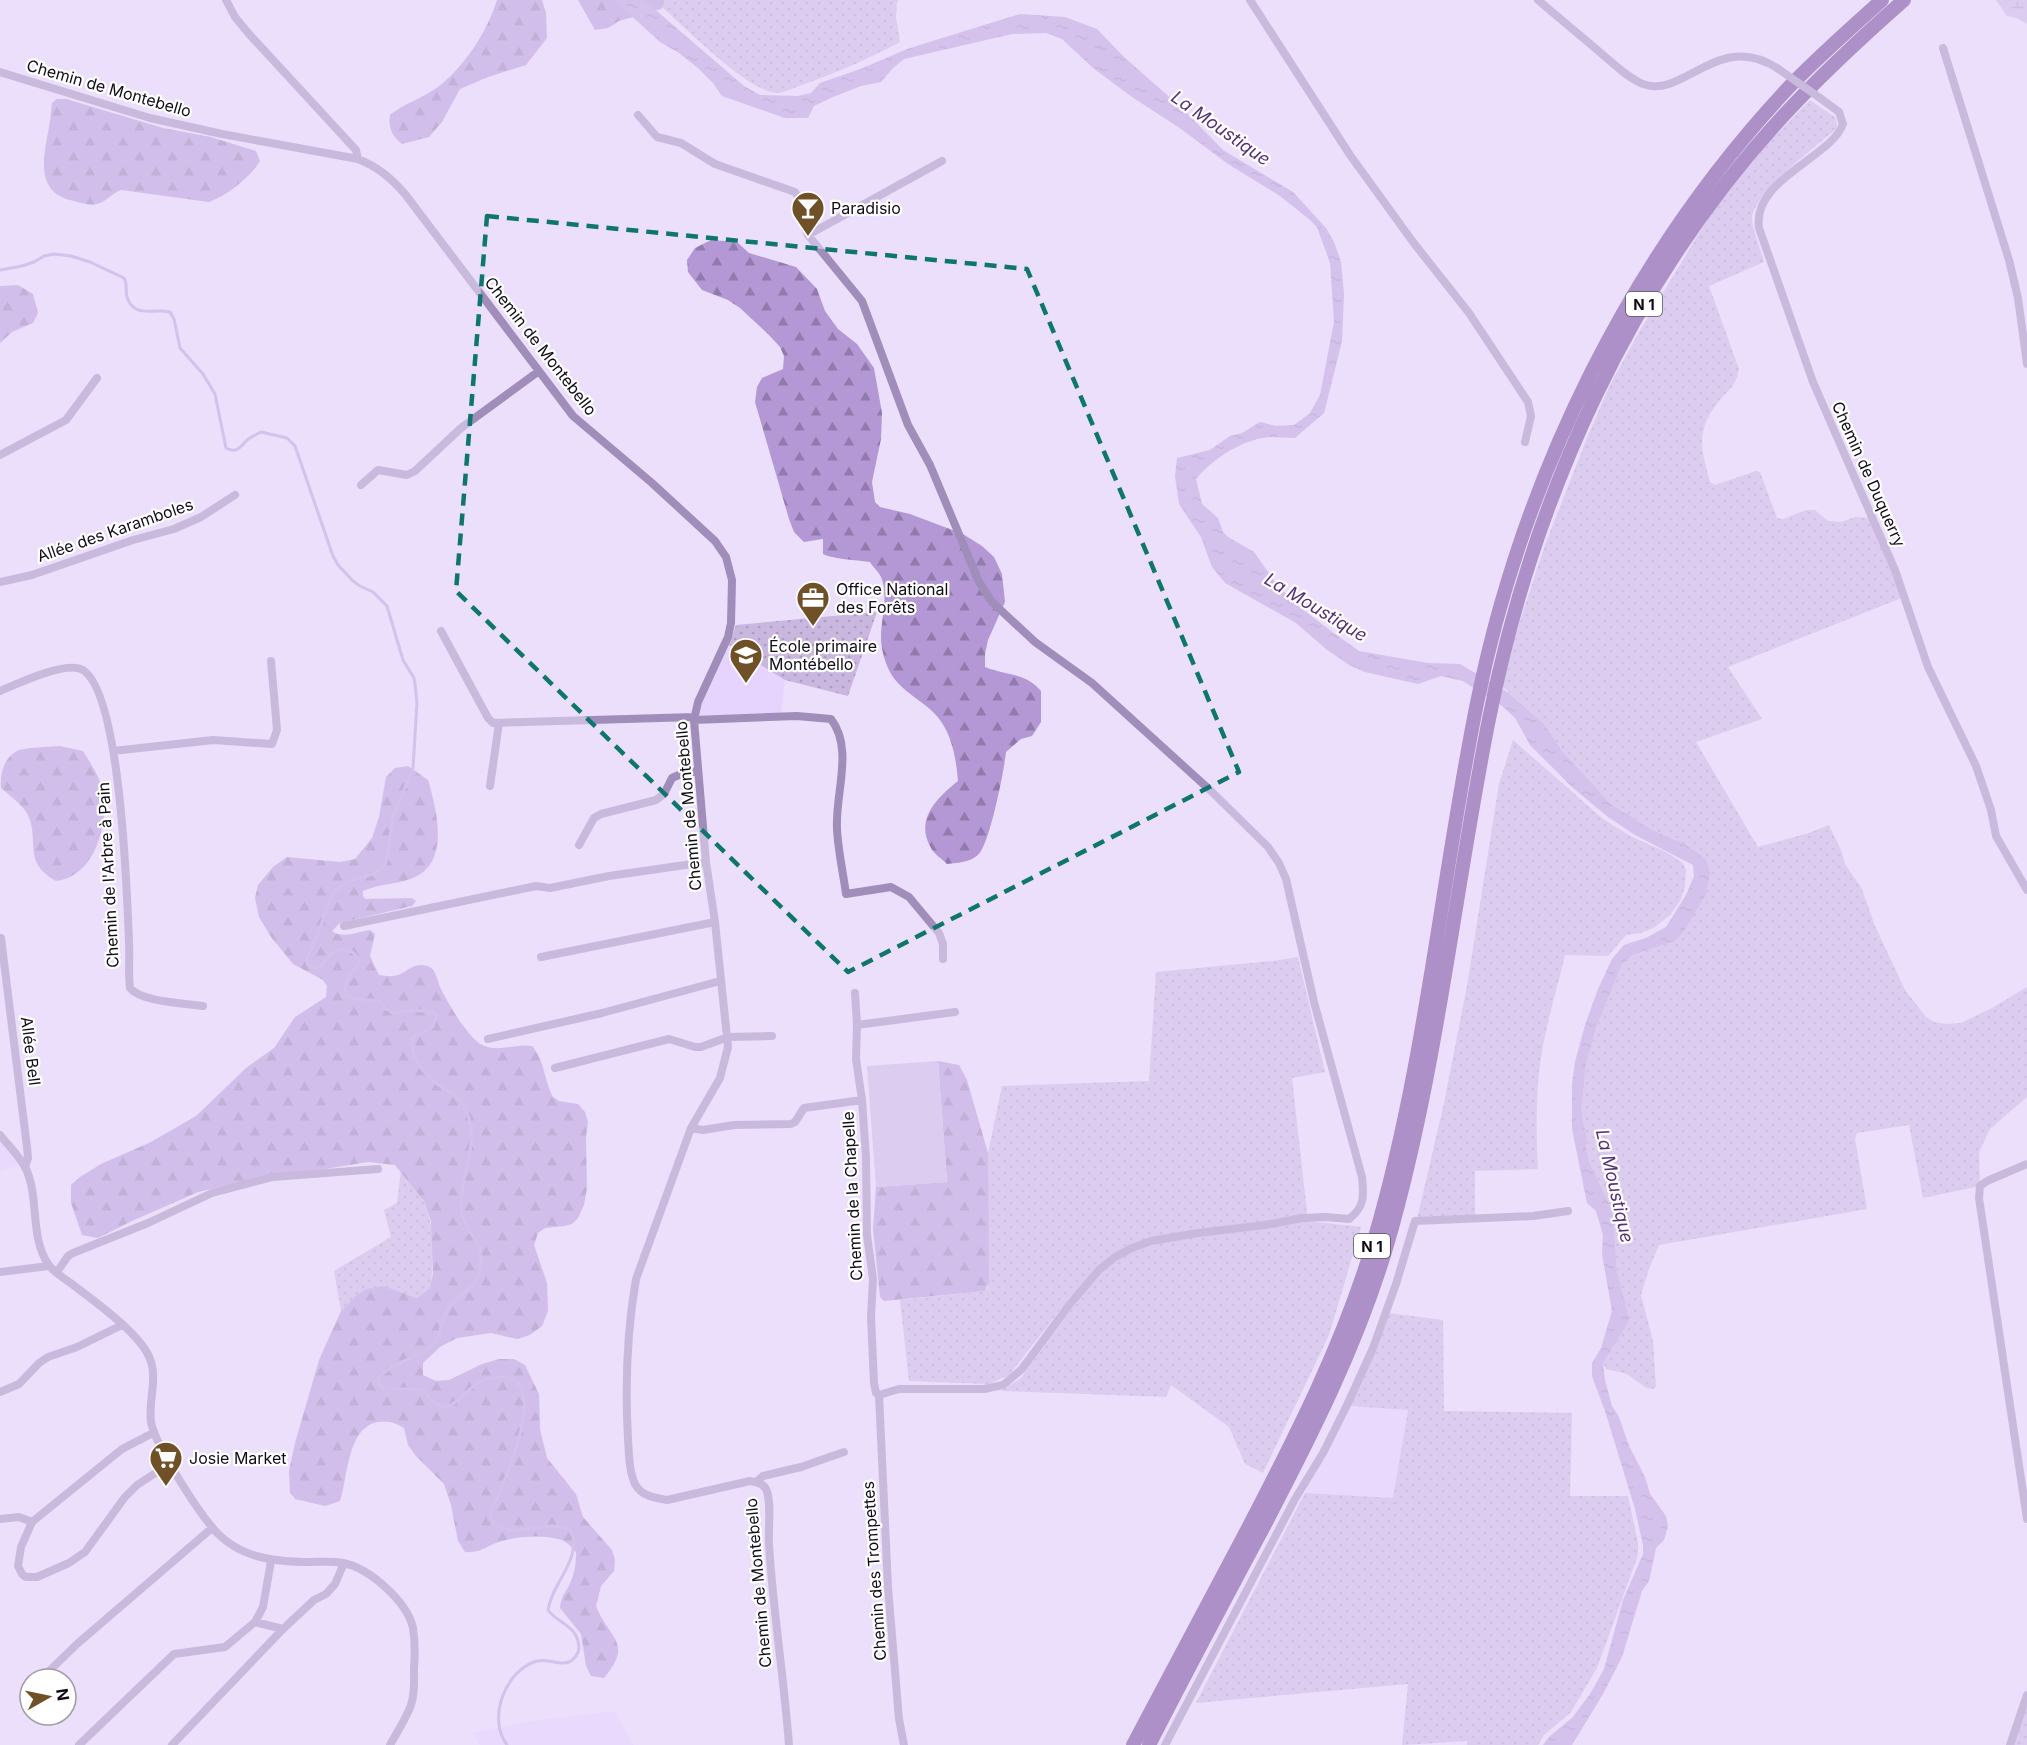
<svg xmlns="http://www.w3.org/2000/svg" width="2027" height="1745" viewBox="0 0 2027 1745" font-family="Inter,sans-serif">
<defs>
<pattern id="grass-dots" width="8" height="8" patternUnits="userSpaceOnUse" patternTransform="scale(1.5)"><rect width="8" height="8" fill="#c9b7df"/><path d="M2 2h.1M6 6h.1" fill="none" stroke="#ac9cbf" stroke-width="1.8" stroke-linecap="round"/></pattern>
<pattern id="forest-firs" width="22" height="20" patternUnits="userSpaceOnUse" patternTransform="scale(1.5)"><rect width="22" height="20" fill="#b498d5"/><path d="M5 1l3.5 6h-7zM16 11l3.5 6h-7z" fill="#917aac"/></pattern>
<pattern id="wetland-marsh" width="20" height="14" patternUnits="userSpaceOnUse" patternTransform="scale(1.5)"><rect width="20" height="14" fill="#c9b7df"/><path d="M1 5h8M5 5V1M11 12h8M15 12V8" fill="none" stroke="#ac9cbf"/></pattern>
<pattern id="water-ripples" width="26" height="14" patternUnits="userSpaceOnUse" patternTransform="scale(1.5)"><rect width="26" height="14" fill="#b99dda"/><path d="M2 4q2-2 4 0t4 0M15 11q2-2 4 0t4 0" fill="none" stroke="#9e86ba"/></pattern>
</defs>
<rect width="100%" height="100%" fill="#ebdffb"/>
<path fill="#e7d4fe" d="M726,643L785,680L780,721L694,717Z
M0,1135L22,1164L0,1172Z
M1350,1406L1408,1409L1393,1499L1305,1493Z
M614,1711L634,1745H480L473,1733L531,1721Z"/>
<path fill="url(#grass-dots)" d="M654,0H899L897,2L896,18L900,42C868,59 834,74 799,86C793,88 784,93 777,93C747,92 679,21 654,0Z
M1810,100L1836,118L1837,128C1817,146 1754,192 1752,218C1752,229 1761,250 1764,262L1709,286L1739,369C1736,386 1730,388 1719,401C1695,431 1701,449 1710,482L1715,485L1756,471L1760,472L1777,518L1783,519L1806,510H1815L1828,521L1841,522L1855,517L1872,518L1904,597L1728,667L1762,719L1696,742L1758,847L1809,833L1829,825L1841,850L1845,864L1862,889L1875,926L1905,990L1926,1017L1934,1022L1946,1024L1961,1023L1992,1008L2027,987V1097L1990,1129L1979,1152L1980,1186L1923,1198L1909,1125L1857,1133L1855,1139L1867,1209L1659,1245L1649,1269L1641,1295L1653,1341L1656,1387L1653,1389L1646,1388L1627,1374L1606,1369L1603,1363L1627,1325L1629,1318L1617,1271L1613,1212L1589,1161L1586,1148L1587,1138L1581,1112L1586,1064L1597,1025L1622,965L1633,955L1675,941L1684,931L1693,914L1710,873L1683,843L1654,831L1612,805L1563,752L1545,725L1502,686L1516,633L1545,545L1587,438L1610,385L1638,334L1715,207L1770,141Z
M877,612L848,696L785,680L729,645L736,625Z
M1513,740L1603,819L1630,836L1664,851L1683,863L1686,870L1685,887L1680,901L1670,915L1655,927L1641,933L1626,935L1608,956L1565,955C1556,994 1543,1033 1539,1072C1536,1105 1536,1137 1538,1169L1475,1171V1216L1417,1219L1444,1103L1467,986L1499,784Z
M1298,957L1325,1072L1292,1078L1308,1221L1361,1227L1329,1335L1263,1473L1245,1464L1229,1427L1171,1385L1166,1397L1001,1391L1021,1378L1076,1303L1071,1296L1009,1375L989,1384L909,1381L900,1300L985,1291L988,1288V1153L1002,1086L1149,1081L1156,972L1273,961Z
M401,1170C407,1181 417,1190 423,1200C435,1219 434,1267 430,1289L417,1298C380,1285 371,1281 341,1311L334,1271L391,1237L384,1210L397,1203Z
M1388,1313L1443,1320L1444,1411L1572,1413L1570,1496H1628L1638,1543V1555L1597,1668L1571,1712L1544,1735L1538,1745H1467L1468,1741L1402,1745L1408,1684L1196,1703L1305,1493L1393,1498L1408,1410L1350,1406Z
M2027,1695V1745H2010Z"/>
<path fill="url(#forest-firs)" d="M497,0H542L546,13L547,38L526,65L488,77L460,89L442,122L429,137L402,144C392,136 388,128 390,115C405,103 423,98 438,87C465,66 487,32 497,0Z
M578,0H664V4L661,9L619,21L608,28L595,30Z
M57,99H66L163,128L211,137L256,151L260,161C250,177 228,195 209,202L121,190C112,193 106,202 97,204C89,206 79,202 70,200C28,189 49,142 51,112L52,103Z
M711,240L737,242L749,253L796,267L817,289L825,311L838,329L857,344L874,368L882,413L881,439L872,482L875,502L880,507L910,514L963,534L982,546L994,557L1002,574L1005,602L988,640L985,654V667C1007,676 1025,672 1041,691V722L1032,736L1021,739L1006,752C1004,772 991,835 981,851C974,862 959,863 947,864C942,859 934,854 931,848C914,819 938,797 958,781C956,758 952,731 934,713C919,698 897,689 888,668C884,659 881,647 881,637C881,618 889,595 881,577C879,572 873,567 870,562C856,560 833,559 823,554V539L804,542L794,532L789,519L755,402L757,387L762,378L783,369L784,356L780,347L768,334L740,308L728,300L702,290L688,272L687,260L695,248Z
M18,285L33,294L38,313L33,323L12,332L0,343V286Z
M60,746L83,751C91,764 100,777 103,792C109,825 94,877 56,881C22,862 40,843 28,815C23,805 10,796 1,788C0,774 3,759 17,751C25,747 49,747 60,746Z
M408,766L428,780C436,808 450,858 417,876C400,885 380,883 363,891V896L365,899L412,898L416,901L412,906L340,923L332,931C342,939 358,932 370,930L375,934L370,956L379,975C383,975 389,977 393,976C406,975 412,961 427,966C437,969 437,981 441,989C448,1003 468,1038 482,1045C499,1053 516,1043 532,1046C545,1061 544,1080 553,1097L559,1101L578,1104L585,1112L588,1122L586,1137L587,1188L584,1205L578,1218L572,1224L564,1226L545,1228L538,1233L534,1245L547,1283L548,1311L542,1326L530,1335L517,1339L491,1333L457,1338L440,1347L423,1363V1375L436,1381L449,1380L482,1364L499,1359H514L525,1365L539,1394L540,1429L547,1458L576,1494L583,1517L612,1550L615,1560L614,1571L601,1586L596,1606C609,1639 634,1642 604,1678L591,1676L586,1666L581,1634L560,1608C562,1592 566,1594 571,1581C575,1572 576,1562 576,1552C572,1548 567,1542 562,1540C541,1534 516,1536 496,1543C483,1548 480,1553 465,1552L458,1541L451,1505L444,1484L416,1456L408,1445L404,1428C394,1422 390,1421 378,1422C347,1427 348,1478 340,1501L325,1506L295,1499L290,1492L289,1471L295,1443L319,1360L341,1311L357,1295L367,1289L383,1286L417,1298L430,1288L433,1273L431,1221L424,1201L395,1165L368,1162L238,1183L198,1192L132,1221L98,1238L82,1235L71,1203V1185L80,1177L101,1164L151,1142L196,1116L246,1068L274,1048L295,1017L326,997L327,986L323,980L293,964L271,937L259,917L255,898L258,885L273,867L287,857L340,862L355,859L372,838L379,817L386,777L395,768Z
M938,1061L959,1065L967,1080L988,1153L989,1282L985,1291L884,1301L880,1297L873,1229L876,1187L947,1182Z"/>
<path fill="url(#wetland-marsh)" d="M1996,0H2027V24L2017,18L2007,16Z"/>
<path fill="#c9b7df" d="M938,1061L947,1182L876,1187L867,1066Z"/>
<path fill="url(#water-ripples)" d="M614,0H644L744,86L760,95L798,96L811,93L820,83L863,68L907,49L1020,14L1065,17L1097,29L1124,57L1183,109L1223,150L1293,192L1326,228L1334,242L1341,262L1344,294L1342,341L1324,413L1295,438C1284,438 1273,436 1262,438C1237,443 1212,460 1196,479L1202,504L1218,518L1223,532L1228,537L1254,552L1277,585L1301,608L1331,631L1359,651L1428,663L1460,664L1509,693L1545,725L1563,752L1612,805L1654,831L1683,843L1706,859L1710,873L1705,896L1684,931L1675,941L1633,955L1622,965L1597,1025L1586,1064L1581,1112L1587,1138L1586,1148L1589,1161L1613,1212L1617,1271L1629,1318L1627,1325L1603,1363L1605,1380L1612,1406L1619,1417L1629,1446L1645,1477L1650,1494L1666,1516L1668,1526L1664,1540L1656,1548L1649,1581L1642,1591L1622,1657L1603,1694L1572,1745H1543L1550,1736L1572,1718L1590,1694L1604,1669L1623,1600L1643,1554V1545L1635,1509L1606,1414L1592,1376V1363L1601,1348L1612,1311L1602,1254L1603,1235L1596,1211L1587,1203L1572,1129V1084L1575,1062L1585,1025L1598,989L1612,959L1624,945L1646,938L1666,927L1686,895L1694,876L1693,865L1635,835L1608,817L1573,788L1530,745L1515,718L1502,706L1463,681L1441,676L1418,684L1365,672L1349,665L1326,649L1296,623L1225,583L1212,567L1201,537L1179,504L1175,476L1177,458L1210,450L1230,436L1242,433L1260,422L1276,426L1294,425L1310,413L1320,395L1334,322L1330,263L1317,227L1310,220L1280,196L1228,164L1181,129L1132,97L1093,68L1062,39L1046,33L1012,34L904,59L893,68L881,82L861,86L833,97L814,106L808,118H785L722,96L713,83L698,68L679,53L660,42Z"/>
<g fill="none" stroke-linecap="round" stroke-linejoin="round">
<path stroke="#b99dda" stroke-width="3" d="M0,270L22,266L34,262L44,256L54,254L71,256L90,262L124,278C128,285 125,291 127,297C134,319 154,308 170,312L174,319L180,348L203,374L215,394L226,448C237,454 240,447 247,440C251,437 257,434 261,432L287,438L295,446L333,556L338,565L353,581L360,586L373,592L387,606L403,660L414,678L415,684L417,703L413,768L393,817L386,862C376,880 357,874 342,885C326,896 325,918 318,934C314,943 309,950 307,959L308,965C312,967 317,970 321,966C325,963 327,958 330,955C341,945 357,949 359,964C350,974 343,980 346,994L351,998L379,1001L386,1009L394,1013L413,1010L433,1012L436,1015L433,1027L413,1037C408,1055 425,1076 440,1086C447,1091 457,1094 462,1102C485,1141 459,1169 461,1208C463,1234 488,1241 479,1272C474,1292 457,1294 448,1309C439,1323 442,1339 428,1349C414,1359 385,1365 378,1380L380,1386L384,1388L424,1390C449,1429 460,1388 486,1379C489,1378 495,1378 499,1377C507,1376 515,1379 520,1386C535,1407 508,1473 498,1496C496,1501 492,1506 491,1512C490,1518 492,1521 495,1525C501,1527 506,1529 513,1530C536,1531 584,1510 572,1555C566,1575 551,1590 548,1610C558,1624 578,1625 579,1648C579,1653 574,1660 569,1662C559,1666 548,1658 537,1661C505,1670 487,1719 507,1745"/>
<path stroke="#a18db9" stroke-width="8" d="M226,0L235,17L249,34L356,150L358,159
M1250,0L1350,155L1413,242L1469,313L1528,402L1531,416L1525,442
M1538,0C1559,18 1581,36 1602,54C1614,64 1628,78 1643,84C1684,99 1718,30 1777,68
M1943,48L2009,260L2018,298L2027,364
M0,72L150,118L222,134L358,159C378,167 391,178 405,194L573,416L652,483L715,541L726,557L732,580L731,623L728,637L698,702L694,720L706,862L715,922L728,1047L720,1078L691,1128L636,1279C627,1331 625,1386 628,1439C629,1454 629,1471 635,1484C641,1496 655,1498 667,1500L750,1481C756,1482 763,1483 766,1489C772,1501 768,1529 769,1544C773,1611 784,1678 789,1745
M1820,98L1839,112L1843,124C1831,158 1752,179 1759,228L1813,382L1895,570L1928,667L1976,766L1991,810L1996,836L2027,890
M638,115L657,137L681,143L715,164L795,192C804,203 801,222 808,235L862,301L908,425L930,465L979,582L992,602L1035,642L1092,683L1211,791L1268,847L1279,863L1286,879L1314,1002L1362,1177C1364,1195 1365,1207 1349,1219L1325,1217L1302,1218L1265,1225L1198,1233L1151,1241L1132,1248L1115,1257L1099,1270L1070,1304L1022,1369L1003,1385L984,1389H899L879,1395
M808,235L942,161
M0,455L66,420L97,378
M361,485L378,470L407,475L415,471L461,428L539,371
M0,582L32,575L133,540L174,529L201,517L235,495
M441,631L488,718L493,723L694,717
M0,691C17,684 67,660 83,670C121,695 127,894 129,942C130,957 128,973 130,988C141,1002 184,1003 203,1006
M694,720L797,716L831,719C854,749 835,793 837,829C838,850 843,872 846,894L891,887L909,897L939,933L943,944V959
M113,751L213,740L272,744L277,730L271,661
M490,786L499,723
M579,845L594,818L601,814L656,800L664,794L672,778L681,774L698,771
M344,926L536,886L550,888L609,876L706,862
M1,938L27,1147L28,1158L25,1167
M541,957L715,922
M855,993L857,1025L856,1059L862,1100L866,1157L867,1235L873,1279L871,1317L874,1383L876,1393L879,1395
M857,1025L955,1012
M488,1039L602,1013L720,981
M555,1068L669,1039L695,1047H701L728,1037L772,1036
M691,1128L703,1130L734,1125L791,1124L795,1122L804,1108L862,1100
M0,1135C8,1145 19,1156 25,1167C40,1196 29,1235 48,1264C53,1272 64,1278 72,1284C94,1301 141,1334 150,1359C158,1379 148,1401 151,1422C155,1445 196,1508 212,1527C237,1558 274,1562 311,1562C322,1562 332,1561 343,1563C369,1568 407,1601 413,1628C415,1641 415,1656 414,1669C414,1681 415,1694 411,1705C406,1719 397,1732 390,1745
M2027,1164L1987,1181L1980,1186L1979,1198L2027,1519
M0,1272L49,1266
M57,1272L68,1256L73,1253L148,1223L212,1193L273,1177L378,1169
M0,1392L19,1384L39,1363L48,1357L77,1347L122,1325
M879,1395L888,1587L899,1719L904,1745
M153,1433L122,1449L32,1522L21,1547L18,1566L22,1574L26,1577H37L69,1563L85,1552L125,1497L137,1485L171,1463
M756,1482L763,1476L801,1467L844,1452
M0,1519L19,1517L32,1522
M255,1622L283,1629
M41,1679L77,1644L212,1528
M27,1693L30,1690
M79,1745L174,1654L225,1647L255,1622L263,1607L271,1561
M172,1745L283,1629L314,1600L326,1594L335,1584L344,1563
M1165,1745L1295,1499L1323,1453L1348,1403L1373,1348L1396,1284L1415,1221L1533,1216L1568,1211
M2010,1745L2027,1695"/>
<path stroke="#5f3288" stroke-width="14" d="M1133,1745C1171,1673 1209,1602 1247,1530C1296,1436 1345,1340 1375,1237C1426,1062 1441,880 1477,703C1523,476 1631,255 1790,86C1819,56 1851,28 1882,0
M1149,1745C1186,1673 1224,1601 1262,1530C1310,1438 1358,1344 1387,1245C1437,1073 1454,894 1489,719C1533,498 1630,281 1784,115C1822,74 1862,37 1904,0"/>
<path stroke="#a18db9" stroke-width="8" d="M1777,68L1820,98"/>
</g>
<path d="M0 0H2027V1745H0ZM487,216L1027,269L1239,772L848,972L456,591Z" fill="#ebdffb" fill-opacity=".55" fill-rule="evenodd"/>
<path fill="none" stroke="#0f766e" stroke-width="4.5" stroke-dasharray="12 8" stroke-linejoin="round" d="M487,216L1027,269L1239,772L848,972L456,591Z"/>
<defs>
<symbol id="bar-pin" viewBox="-11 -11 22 30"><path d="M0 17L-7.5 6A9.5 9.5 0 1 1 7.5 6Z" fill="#705026" stroke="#fff"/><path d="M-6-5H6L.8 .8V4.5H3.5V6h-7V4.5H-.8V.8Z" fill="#fff"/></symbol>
<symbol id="office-pin" viewBox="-11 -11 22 30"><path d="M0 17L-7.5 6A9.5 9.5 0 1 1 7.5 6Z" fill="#705026" stroke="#fff"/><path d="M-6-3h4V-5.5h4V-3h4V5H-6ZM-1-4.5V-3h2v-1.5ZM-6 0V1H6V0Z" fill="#fff"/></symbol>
<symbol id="school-pin" viewBox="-11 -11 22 30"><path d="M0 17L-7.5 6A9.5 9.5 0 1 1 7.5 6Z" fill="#705026" stroke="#fff"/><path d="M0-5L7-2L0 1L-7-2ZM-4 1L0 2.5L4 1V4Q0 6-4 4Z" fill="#fff"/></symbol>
<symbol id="supermarket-pin" viewBox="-11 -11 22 30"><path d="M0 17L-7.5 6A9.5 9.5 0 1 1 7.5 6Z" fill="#705026" stroke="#fff"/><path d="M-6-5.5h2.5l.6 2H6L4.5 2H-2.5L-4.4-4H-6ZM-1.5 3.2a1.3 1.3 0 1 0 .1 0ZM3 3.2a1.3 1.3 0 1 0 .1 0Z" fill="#fff"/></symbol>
</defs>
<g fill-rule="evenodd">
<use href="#bar-pin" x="789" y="189" width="38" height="52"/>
<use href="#office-pin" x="794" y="579" width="38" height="52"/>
<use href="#school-pin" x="727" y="636" width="38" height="52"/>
<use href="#supermarket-pin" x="147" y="1439" width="38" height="52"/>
</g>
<g text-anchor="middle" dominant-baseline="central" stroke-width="4.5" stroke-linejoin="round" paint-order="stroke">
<g fill="#fff" stroke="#58545c" stroke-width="1.5">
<rect x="1626" y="292" width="36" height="24" rx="4.5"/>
<rect x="1354" y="1234" width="36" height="24" rx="4.5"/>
</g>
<g font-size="15" font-weight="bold" fill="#100b16">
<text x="1644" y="304">N 1</text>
<text x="1372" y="1246">N 1</text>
</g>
<g font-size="16" fill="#100b16" stroke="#fff">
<text transform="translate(109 88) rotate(16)">Chemin de Montebello</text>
<text transform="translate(541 346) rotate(52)">Chemin de Montebello</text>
<text transform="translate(1869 474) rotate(66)">Chemin de Duquerry</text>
<text transform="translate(115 530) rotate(-19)">Allée des Karamboles</text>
<text transform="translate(688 806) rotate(-95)">Chemin de Montebello</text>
<text transform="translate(108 875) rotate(-93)">Chemin de l'Arbre à Pain</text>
<text transform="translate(31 1051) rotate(83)">Allée Bell</text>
<text transform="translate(852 1196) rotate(-93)">Chemin de la Chapelle</text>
<text transform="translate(874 1571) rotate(-94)">Chemin des Trompettes</text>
<text transform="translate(758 1583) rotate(-95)">Chemin de Montebello</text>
</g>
<g font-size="16" fill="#100b16" stroke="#fff" text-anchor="start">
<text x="831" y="208">Paradisio</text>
<text x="836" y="589">Office National<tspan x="836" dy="18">des Forêts</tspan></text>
<text x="769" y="646">École primaire<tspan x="769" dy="18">Montébello</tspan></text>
<text x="189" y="1458">Josie Market</text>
</g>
<g font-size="18" font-style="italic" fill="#553078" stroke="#fff">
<text transform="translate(1221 128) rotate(35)">La Moustique</text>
<text transform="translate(1316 607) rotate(31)">La Moustique</text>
<text transform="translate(1615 1186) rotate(77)">La Moustique</text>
</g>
</g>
<g transform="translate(48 1697) rotate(81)"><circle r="28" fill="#ffffff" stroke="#9f9da2" stroke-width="1.5"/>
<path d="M0-4.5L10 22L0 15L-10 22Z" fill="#705026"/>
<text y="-9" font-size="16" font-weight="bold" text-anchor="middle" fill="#100b16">N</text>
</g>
</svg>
